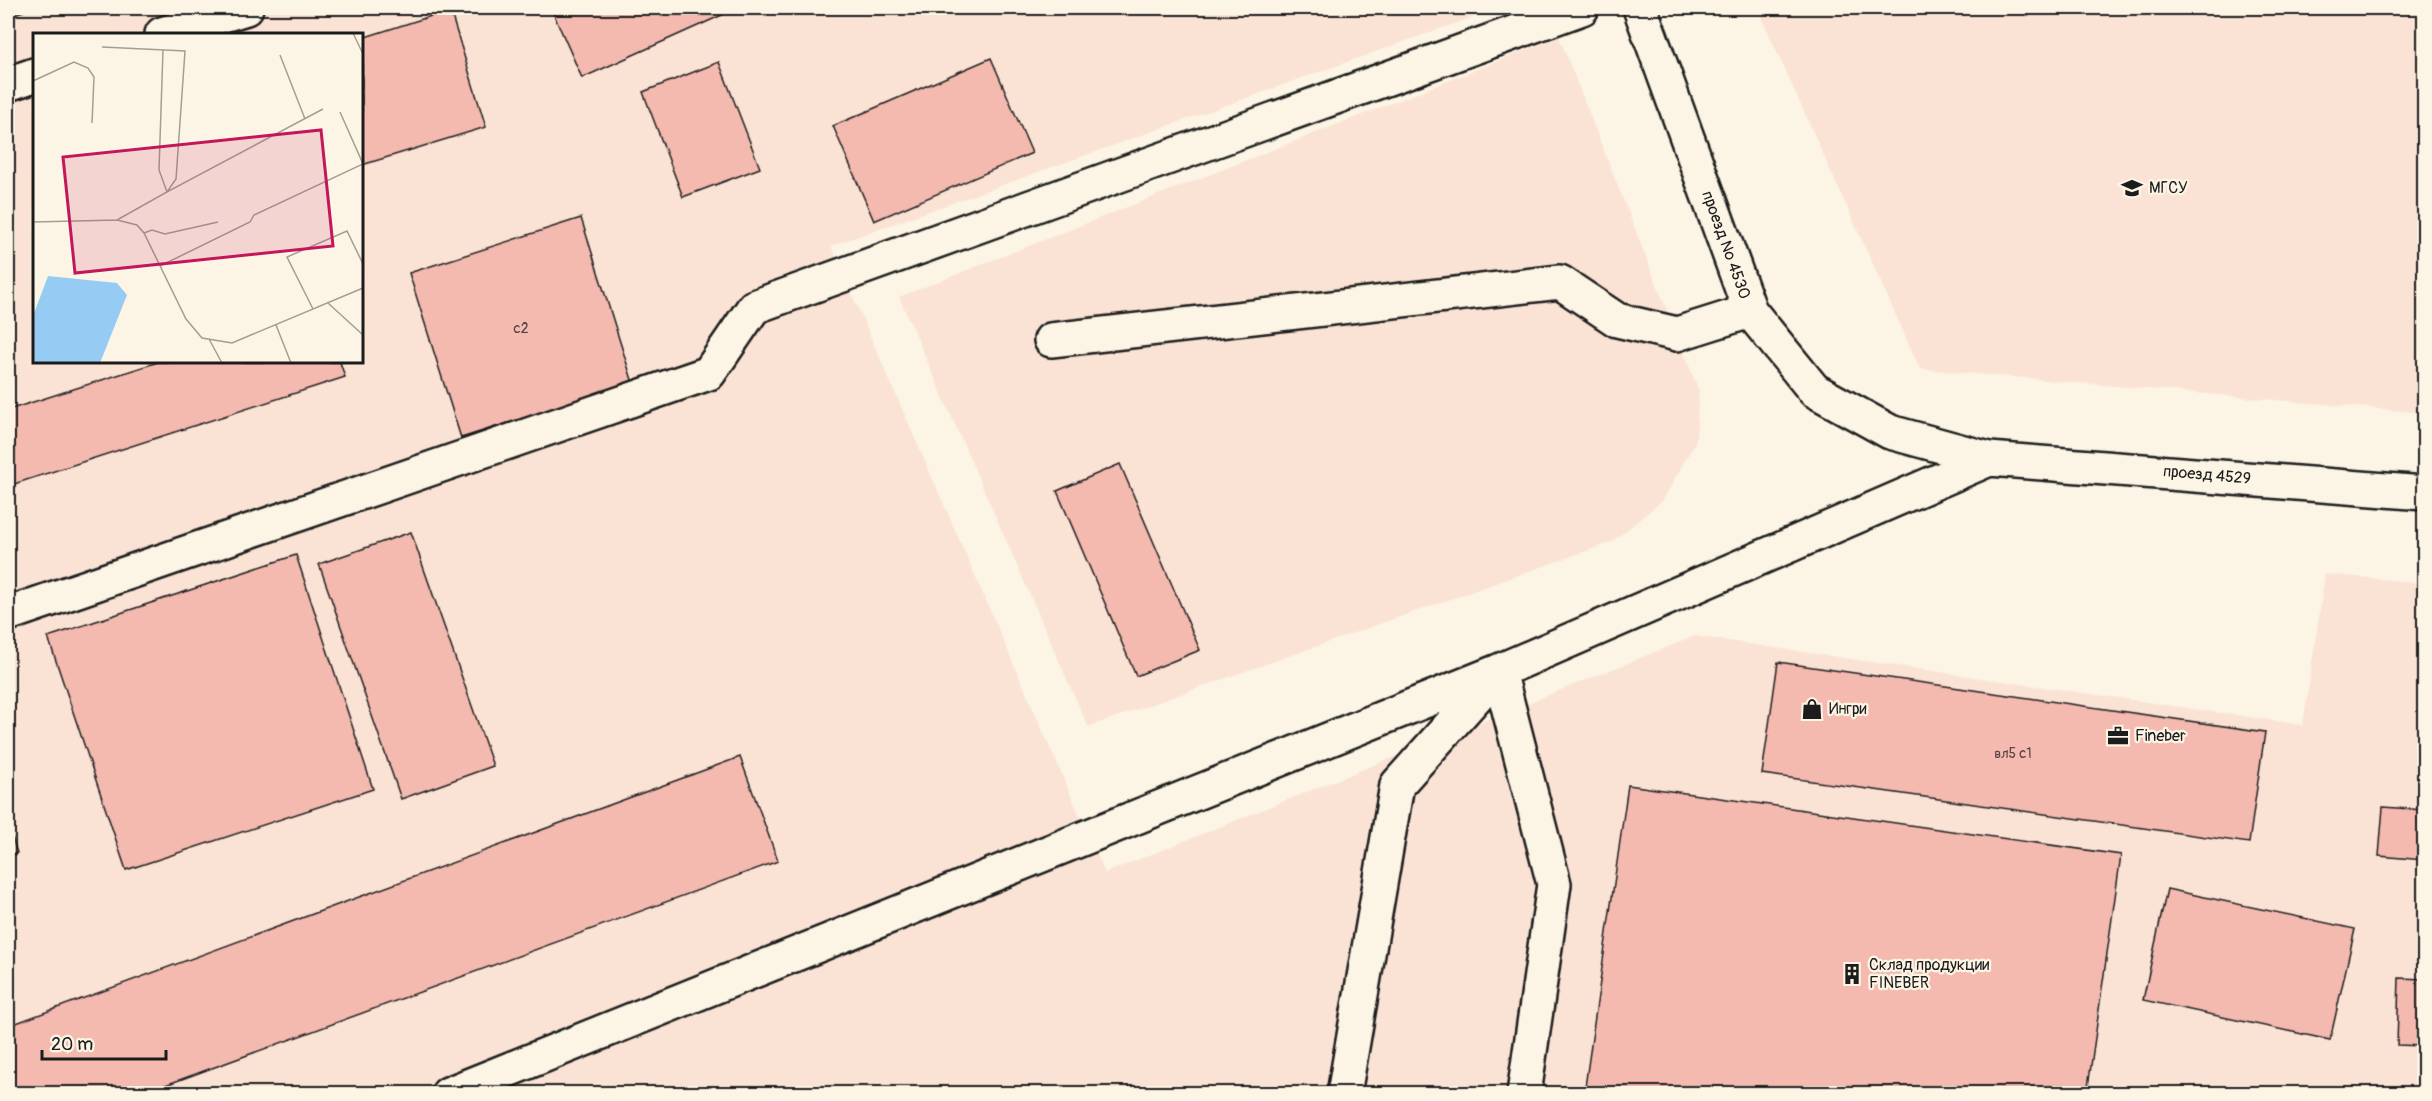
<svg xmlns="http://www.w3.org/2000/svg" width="2432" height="1101" viewBox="0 0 2432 1101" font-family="Pangolin,sans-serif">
<rect width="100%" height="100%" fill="#fcf5e5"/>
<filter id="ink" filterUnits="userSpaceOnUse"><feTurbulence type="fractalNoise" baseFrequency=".0167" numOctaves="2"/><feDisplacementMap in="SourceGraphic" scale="12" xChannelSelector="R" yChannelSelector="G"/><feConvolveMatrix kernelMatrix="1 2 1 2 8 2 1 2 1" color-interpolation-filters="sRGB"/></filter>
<g filter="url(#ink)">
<path fill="#fae3d5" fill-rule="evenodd" d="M8,8H1499L831,246L1105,873L1695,636L2303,725L2325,574L2424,583V1093H8ZM34,34H362V362H34Z
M1757,8H2424V413L1920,369Z
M1559,37L1699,391L1696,441L1663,500L1612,542L1088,727L899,297Z"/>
<path fill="#f4bab0" stroke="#1c1c1c" stroke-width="1.5" d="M8,8H33L8,16Z
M551,8H730L731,11L582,78Z
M450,10L486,127L362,165V38Z
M991,58L1032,153L874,221L833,126Z
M719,62L760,168L683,197L643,92Z
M581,218L633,383L461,438L409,273Z
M158,362H340L345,377L8,486V410Z
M1120,464L1200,650L1136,676L1057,491Z
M411,532L493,766L401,799L319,564Z
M296,555L373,789L126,870L48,637Z
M1778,662L2265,732L2249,843L1762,774Z
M740,757L778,861L141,1094H8V1026Z
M1628,785L2121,855L2087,1094H1584Z
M2383,807L2424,810V860L2379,856Z
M8,824L17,853L8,856Z
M2167,889L2355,929L2330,1040L2143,1000Z
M2399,978L2424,979V1046L2397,1045Z"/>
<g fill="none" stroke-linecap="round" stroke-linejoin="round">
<defs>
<path id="minor" d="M1640,8L1750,311L1814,390L1890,432L1989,459L2424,493
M162,34L246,8
M8,84L34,75
M1051,340L1560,282L1617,320L1677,334L1750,311
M8,614L709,373L754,307L1582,8
M448,1094L1499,671L1554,884L1524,1094
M1344,1094L1397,785L1499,671L1989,459"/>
</defs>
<use href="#minor" stroke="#1c1c1c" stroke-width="38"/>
<use href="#minor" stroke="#fcf5e5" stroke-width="33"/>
</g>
</g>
<defs>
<symbol id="university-bare" viewBox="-9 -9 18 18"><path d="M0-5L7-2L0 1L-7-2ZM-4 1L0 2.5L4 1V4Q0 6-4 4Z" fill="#1c1c1c" stroke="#fcf5e5" stroke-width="2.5" paint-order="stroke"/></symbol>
<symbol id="shop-bare" viewBox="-9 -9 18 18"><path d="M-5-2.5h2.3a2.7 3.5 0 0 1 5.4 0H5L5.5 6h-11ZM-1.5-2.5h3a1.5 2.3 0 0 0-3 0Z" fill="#1c1c1c" stroke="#fcf5e5" stroke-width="2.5" paint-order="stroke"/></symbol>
<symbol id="office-bare" viewBox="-9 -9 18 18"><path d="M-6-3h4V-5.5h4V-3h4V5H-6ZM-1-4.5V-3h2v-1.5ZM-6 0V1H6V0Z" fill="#1c1c1c" stroke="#fcf5e5" stroke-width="2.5" paint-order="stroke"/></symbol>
<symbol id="building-bare" viewBox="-9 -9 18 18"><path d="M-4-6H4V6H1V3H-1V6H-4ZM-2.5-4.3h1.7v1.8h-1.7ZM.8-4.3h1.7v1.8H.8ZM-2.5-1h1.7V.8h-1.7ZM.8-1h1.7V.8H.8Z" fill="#1c1c1c" stroke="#fcf5e5" stroke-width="2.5" paint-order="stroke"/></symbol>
</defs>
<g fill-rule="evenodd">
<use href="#university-bare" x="2117" y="173" width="30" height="30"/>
<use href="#shop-bare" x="1797" y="694" width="30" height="30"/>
<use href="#office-bare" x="2103" y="721" width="30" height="30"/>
<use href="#building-bare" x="1837" y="959" width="30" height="30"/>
</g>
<g text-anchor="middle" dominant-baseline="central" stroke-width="4.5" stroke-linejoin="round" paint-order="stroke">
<g font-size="14" fill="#524441">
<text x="521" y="328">с2</text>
<text x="2013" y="753">вл5 с1</text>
</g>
<g font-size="16" fill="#1c1c1c" stroke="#fcf5e5" text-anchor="start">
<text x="2149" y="188">МГСУ</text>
<text x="1829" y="709">Ингри</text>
<text x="2135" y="736">Fineber</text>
<text x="1869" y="965">Склад продукции<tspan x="1869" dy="18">FINEBER</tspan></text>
</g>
<g font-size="16" fill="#1c1c1c" stroke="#fcf5e5">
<text transform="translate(1726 245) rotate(70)">проезд № 4530</text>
<text transform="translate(2207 475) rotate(5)">проезд 4529</text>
</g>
</g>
<g transform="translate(33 33)">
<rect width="330" height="330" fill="#fcf5e5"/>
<path d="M15,243L84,250L94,262L67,330H0V283Z" fill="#96ccf4"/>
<path fill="none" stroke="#a29e95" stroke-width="1.5" d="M320,0L330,21M69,14L152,18L143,146L134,159L84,187M130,17L126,137L134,159L290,76M247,22L272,86M0,48L41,29L55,35L61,44L59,90M0,189L84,187L104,192L111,200L153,286L169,305L199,310L330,255M111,200L119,197L132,201L185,189M127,233L217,189L221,182L330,131L307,79M295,270L330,302M280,276L254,224L314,198L330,231M243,292L258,330M176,306L189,330"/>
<path fill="#c2185b" fill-opacity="0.15" stroke="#c2185b" stroke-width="3" d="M288,97L300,213L42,240L30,124Z"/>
<rect width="330" height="330" fill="none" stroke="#1c1c1c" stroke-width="3"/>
</g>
<rect width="2432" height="1101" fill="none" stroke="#fcf5e5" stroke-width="30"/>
<rect x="15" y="15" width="2402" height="1071" fill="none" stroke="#1c1c1c" stroke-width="2" filter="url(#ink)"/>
<path d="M42 1050v9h124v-9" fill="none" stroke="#1c1c1c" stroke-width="3"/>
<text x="51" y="1050" font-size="18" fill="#1c1c1c" stroke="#fcf5e5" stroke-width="4.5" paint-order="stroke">20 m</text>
</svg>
